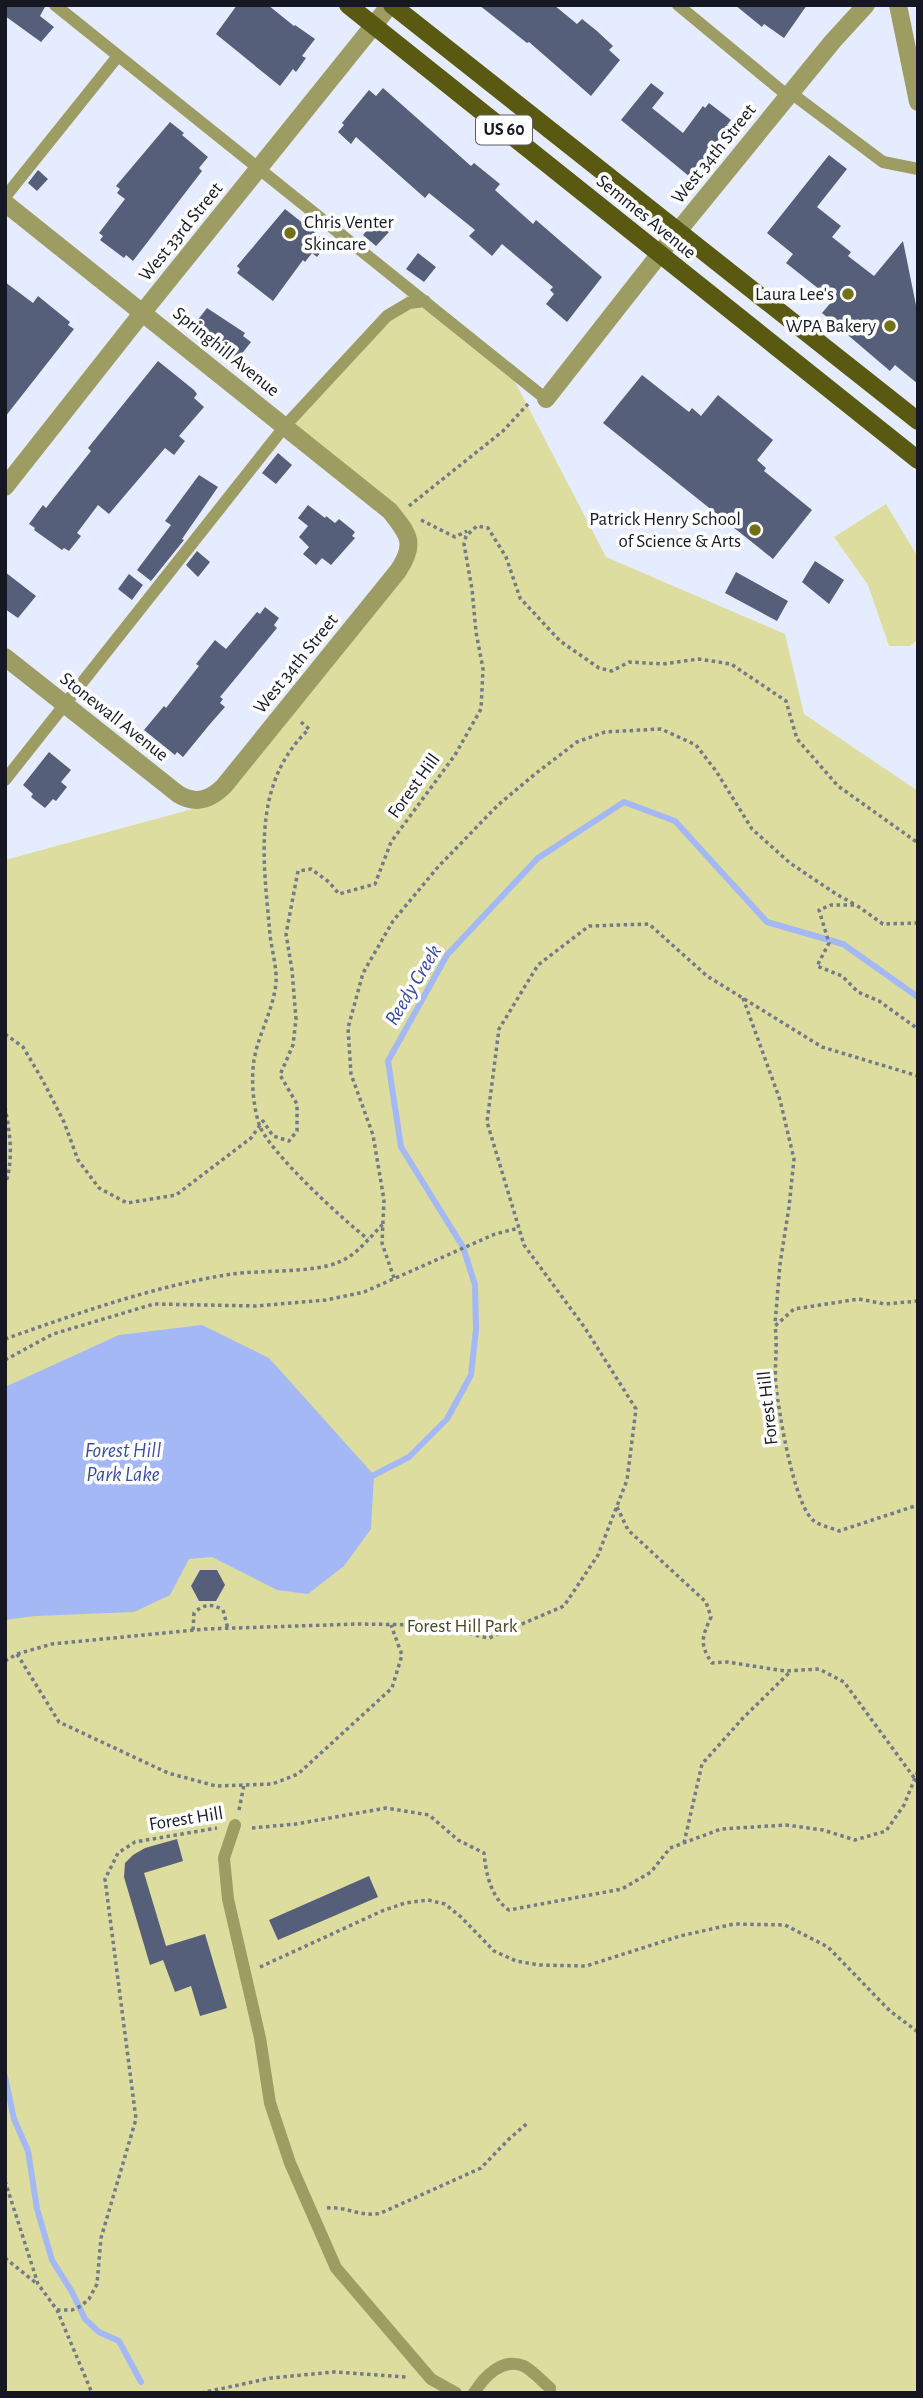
<svg xmlns="http://www.w3.org/2000/svg" width="923" height="2398" viewBox="0 0 923 2398" font-family="'Alegreya Sans',sans-serif">
<rect width="100%" height="100%" fill="#e6ecff"/>
<path fill="#dddd9f" d="M413,289L511,374L606,557L785,634L804,714L918,791V2393H5V860L207,805L401,566L404,530L287,426Z
M886,504L918,557V639L910,646H889L868,585L834,537Z"/>
<path fill="#a4b8f6" d="M202,1325L269,1358L374,1475L371,1529L344,1566L308,1594L277,1590L212,1557L189,1559L170,1595L134,1612L35,1616L5,1620V1387L119,1335Z"/>
<g fill="none" stroke-linecap="round" stroke-linejoin="round">
<path stroke="#a4b8f6" stroke-width="6" d="M374,1475L409,1457L447,1419L471,1375L476,1329L475,1285L463,1247L401,1147L388,1061L447,955L538,858L624,802L675,821L767,922L843,944L918,997
M5,2077L14,2119L28,2151L37,2209L52,2260L72,2292L85,2319L99,2332L119,2341L141,2382"/>
</g>
<path fill="#565f79" d="M5,5H46L40,16L54,27L41,42L5,16Z
M237,5H268L294,26L295,25L315,39L302,56L306,58L296,72L293,69L280,86L216,34Z
M479,5H554L577,24L582,19L597,31L613,46L609,50L620,60L591,96L529,42L527,43Z
M735,5H807L784,38L764,24L762,27Z
M651,83L664,93L652,108L683,133L703,106L705,108L709,103L731,120L727,125L729,126L690,177L621,120Z
M383,88L471,166L474,163L500,184L495,190L533,224L536,220L602,277L567,322L546,304L554,294L550,290L553,287L502,244L492,256L469,236L475,230L429,193L425,198L356,137L351,144L338,132L344,125L342,123L369,90L376,96Z
M170,122L184,133L182,135L208,157L199,168L202,171L133,261L126,255L124,258L100,240L103,236L99,233L125,199L117,193L120,189L116,186Z
M829,155L847,169L817,207L841,226L832,237L851,252L848,256L874,276L903,241L918,315V384L895,365L890,371L822,313L833,300L786,263L793,254L767,233Z
M38,170L48,179L37,191L28,183Z
M285,209L328,243L317,257L312,253L305,262L303,260L273,301L237,273L240,269L237,266Z
M376,220L389,232L376,246L363,235Z
M418,253L436,267L424,282L406,269Z
M5,282L33,303L38,296L70,322L68,325L74,329L5,417Z
M207,308L245,333L243,336L251,342L237,360L193,326Z
M158,361L194,390L197,394L194,398L204,407L179,436L185,441L174,455L165,448L109,514L98,505L77,533L81,536L69,551L64,548L62,550L34,530L35,528L29,524L43,505L46,508L91,451L88,448Z
M642,375L689,412L692,408L701,416L718,395L773,440L757,460L766,468L764,471L812,510L773,559L603,423Z
M278,453L292,465L276,484L262,473Z
M199,475L218,487L182,539L184,540L151,581L137,570L171,525L165,521Z
M308,505L325,518L326,516L335,523L339,519L355,532L352,536L355,538L331,565L322,558L316,565L303,554L309,547L299,537L308,526L298,518Z
M197,551L210,562L198,577L186,565Z
M815,561L844,580L829,604L802,582Z
M5,572L36,596L18,618L5,609Z
M736,572L788,601L777,621L725,593Z
M129,574L143,585L132,600L118,589Z
M265,607L279,618L274,625L277,628L220,697L223,699L220,703L225,707L210,724L183,757L177,752L175,755L144,730L164,706L166,708L199,666L196,664L215,640L226,649L257,612L260,614Z
M49,752L71,770L61,782L67,787L56,801L53,799L45,808L31,797L33,794L23,785Z
M200,1570H217L225,1585L216,1601H199L191,1586Z
M177,1839L183,1861L144,1873L166,1946L205,1934L227,2008L200,2016L191,1986L175,1992L163,1960L150,1965L124,1877L125,1863L133,1855L145,1848Z
M369,1876L378,1897L278,1940L269,1920Z"/>
<g fill="none" stroke-linecap="round" stroke-linejoin="round">
<path stroke="#757a88" stroke-width="3.5" stroke-dasharray="3.5 3.5" stroke-linecap="butt" d="M409,506L503,431L528,404
M421,520L455,537L467,531
M301,722L309,729C250,785 264,863 270,935C272,951 277,968 276,983C273,1011 258,1035 254,1060C251,1079 253,1105 259,1124C267,1150 344,1221 368,1239
M918,923L883,924L856,905H831L819,910L829,943L817,966L842,976L858,992L879,1001L918,1029
M743,998L780,1100L794,1159L789,1207L780,1264L775,1324
M5,1034L23,1047L42,1079L64,1122L78,1160L99,1188L127,1203L176,1195L251,1138L263,1121L273,1136L289,1141L297,1131V1104L280,1075L293,1045L296,1019L292,970L286,934L298,871L311,869L329,882L339,894L375,884L391,842L455,755L481,709L483,669L476,632L472,589L464,544L466,536L477,526L488,528L506,557L520,598L560,641L599,668L612,671L629,662L663,664L699,659L731,664L786,701L797,739L838,786L918,843
M5,1107C10,1133 14,1160 5,1185
M394,1278L382,1243L384,1200L373,1135L351,1074L348,1028L363,973L393,921L438,867L498,805L535,774L577,742L605,732L661,729L696,745L716,771L752,829L790,863L836,894L856,905
M918,1301L885,1304L859,1299L794,1309L775,1326C778,1347 774,1366 776,1386C779,1413 794,1506 814,1521C821,1526 832,1528 839,1531L915,1506L918,1507
M5,1339C79,1313 154,1286 232,1274C261,1270 315,1273 339,1262C357,1255 370,1237 383,1224
M5,1360L53,1334L154,1304L256,1306L326,1300L364,1292L495,1234L519,1228
M617,1507L628,1530L706,1602L711,1617C702,1637 699,1644 712,1663L727,1662L785,1671L819,1669L844,1682L918,1783
M193,1630L194,1613C204,1604 211,1603 223,1610L228,1629
M17,1654L59,1722L168,1773L216,1786L272,1784L298,1774L392,1688L402,1655L391,1625
M5,1661L17,1654L52,1644L205,1629L358,1624L425,1625L489,1638L564,1606L598,1555L627,1480L636,1409L585,1328L524,1245L487,1122L499,1029L538,965L589,926L649,924L707,976L822,1047L918,1076
M239,1810L244,1785
M252,1828L296,1824L386,1808L429,1815L458,1840L484,1853C486,1874 491,1898 509,1910L622,1889L651,1872L670,1848L721,1829L786,1825L823,1830L855,1840L886,1831L904,1805L918,1771
M684,1843L702,1764L743,1718L791,1671
M260,1967L382,1911L405,1903L428,1900L445,1904L461,1917L494,1951L516,1961L539,1965L586,1966L680,1936L734,1924L785,1925L828,1947L890,2011L918,2032
M5,2181L38,2284L57,2310L92,2393
M327,2208C346,2206 363,2218 381,2213L481,2168L510,2138L529,2122
M5,2258L36,2283
M57,2310H72L81,2306L89,2299L97,2284L101,2238L136,2119L105,1879L118,1853L135,1842L217,1828
M201,2393L271,2378L334,2372L407,2377"/>
<path stroke="#9d9d63" stroke-width="12" d="M55,5L546,399
M678,5L788,96
M791,93L883,162L918,169
M5,197L118,56
M5,780L285,426L387,316L409,303L425,301
M235,1825L224,1858L228,1899L260,2038L270,2103L290,2163L336,2268L431,2379L456,2393
M474,2393C484,2377 502,2357 524,2366C533,2371 542,2381 550,2388V2393"/>
<path stroke="#9d9d63" stroke-width="18" d="M5,203L390,511C408,534 417,543 398,571L224,786C210,800 196,805 178,794L5,657
M546,399L670,241L833,41L866,5
M5,487L143,312L390,5"/>
<path stroke="#9d9d63" stroke-width="18" d="M898,5L918,102"/>
<path stroke="#5a5912" stroke-width="18" d="M348,5L918,460
M392,5L918,421"/>
</g>
<g fill="#737115" stroke="#fff" stroke-width="2.5">
<circle cx="290" cy="233" r="7"/>
<circle cx="848" cy="294" r="7"/>
<circle cx="890" cy="326" r="7"/>
<circle cx="755" cy="530" r="7"/>
</g>
<g text-anchor="middle" dominant-baseline="central" stroke-width="7" stroke-linejoin="round" paint-order="stroke">
<rect fill="#fff" stroke="#5b5d64" stroke-width="2" x="476" y="115.5" width="56" height="29" rx="5"/>
<g font-size="18" font-weight="bold" fill="#151822">
<text x="504" y="130">US 60</text>
</g>
<g font-size="19" fill="#151822" stroke="#fff">
<text transform="translate(714 154) rotate(-51)">West 34th Street</text>
<text transform="translate(646 217) rotate(39)">Semmes Avenue</text>
<text transform="translate(181 232) rotate(-51)">West 33rd Street</text>
<text transform="translate(226 352) rotate(39)">Springhill Avenue</text>
<text transform="translate(296 664) rotate(-51)">West 34th Street</text>
<text transform="translate(114 717) rotate(38)">Stonewall Avenue</text>
<text transform="translate(414 786) rotate(-54)">Forest Hill</text>
<text transform="translate(768 1408) rotate(-96)">Forest Hill</text>
<text transform="translate(186 1819) rotate(-9)">Forest Hill</text>
</g>
<g font-size="19" fill="#151822" stroke="#fff" text-anchor="end">
<text x="304" y="222" text-anchor="start">Chris Venter<tspan x="304" dy="22">Skincare</tspan></text>
<text x="834" y="294">Laura Lee's</text>
<text x="876" y="326">WPA Bakery</text>
<text x="741" y="519">Patrick Henry School<tspan x="741" dy="22">of Science &amp; Arts</tspan></text>
</g>
<g font-size="19" fill="#46461f" stroke="#fff">
<text x="462" y="1626">Forest Hill Park</text>
</g>
<g font-size="21" font-style="italic" fill="#394ba4" stroke="#fff">
<text transform="translate(413 985) rotate(-59)">Reedy Creek</text>
<text x="123" y="1450">Forest Hill<tspan x="123" dy="24">Park Lake</tspan></text>
</g>
</g>
<rect width="923" height="2398" fill="none" stroke="#151822" stroke-width="14"/>
</svg>
